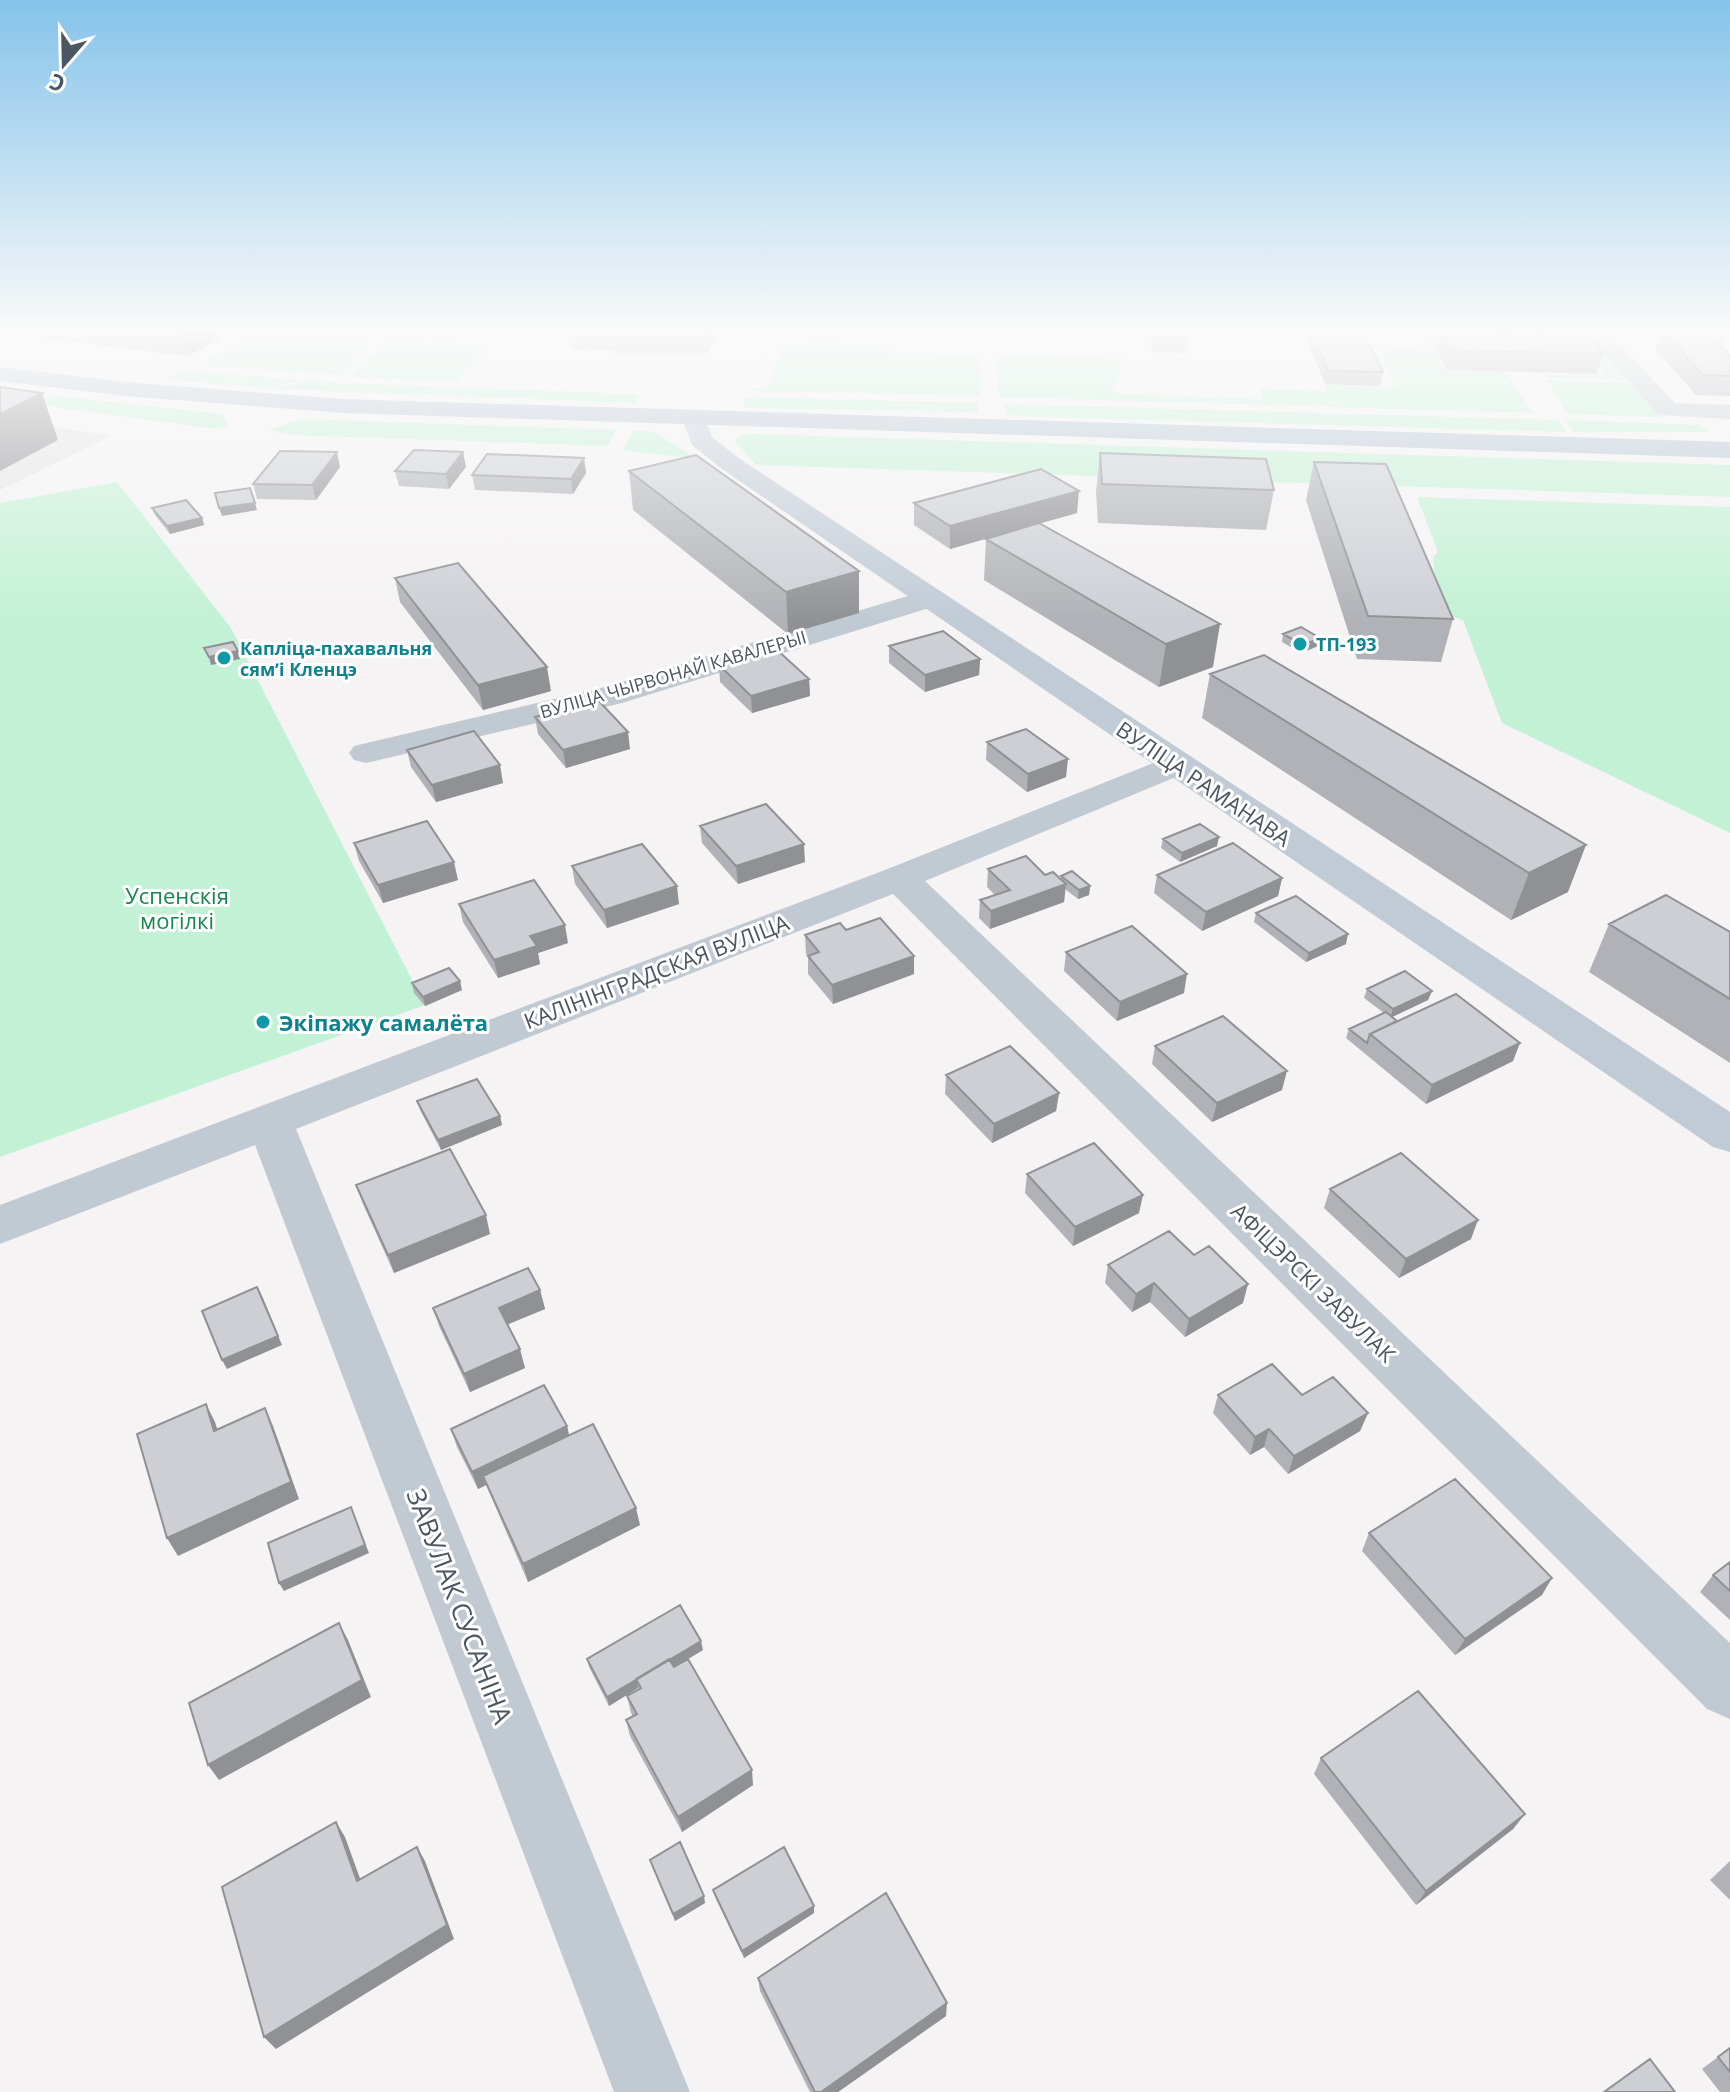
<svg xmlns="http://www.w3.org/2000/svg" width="1730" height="2092" viewBox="0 0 1730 2092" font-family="'Open Sans',sans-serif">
<rect width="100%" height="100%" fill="#f5f3f3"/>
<path fill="#e6e4e5" d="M0,418L111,436L0,490Z"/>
<path fill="#c3f1d5" d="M259,331H382L340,375L198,365Z
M387,338L484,341L487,345L457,381L350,377Z
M1375,340L1396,348L1435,349L1505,371L1533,413L1003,397L998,395L996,355L1121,358L1119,376L1112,390L1120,394L1262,399L1260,389L1326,391L1325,384L1396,387Z
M778,341L877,344L894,349V353L975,354L980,356V395L745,391L769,387L781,349L775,346Z
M1584,348L1603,352L1627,380L1547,378L1544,374L1606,375Z
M181,371L302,380L268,388L165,379Z
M313,380L337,383L638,394L635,403L272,389Z
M1546,380L1630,383L1663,417L1568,414Z
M0,390L223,414L228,427L216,429L0,400Z
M745,397L978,403V412L747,408L742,402Z
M1005,404L1558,420L1566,432L1015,416L1006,413Z
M300,419L616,430L608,446L291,435L269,430Z
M1565,420L1700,425L1707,432H1574Z
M634,430L654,432L697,459L623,450Z
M752,434L1730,465V497L756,465L735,441L741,435Z
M117,482L231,628L425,1005L0,1157V503Z
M1417,497L1730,507V833L1502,723L1463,620L1438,612L1433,557L1438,552Z"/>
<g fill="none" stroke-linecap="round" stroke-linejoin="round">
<path fill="#c1cad2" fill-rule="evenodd" d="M1405,331H1607L1675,403L1730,405V419L1659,415L1596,345L1436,341L1408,336Z
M931,589L942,592L946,598L942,604L622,703L366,763L354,760L349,753L354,746L601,688Z
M1176,754L1188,758L1194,765L1188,772L925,881L1730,1643V1719L1707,1709L893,894L296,1129L690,2092H614L255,1145L0,1244V1205L885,870Z"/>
<path fill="#c1cbd6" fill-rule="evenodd" d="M694,411L703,413L712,437L740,459L1730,1112V1152L1713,1147L722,469L692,445L682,418L685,413Z"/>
<path fill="#b3c2d1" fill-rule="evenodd" d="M0,367L125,382L343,399L1730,442V458L343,413L125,396L0,381Z"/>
</g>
<path fill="#b0b2b7" d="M0,331H217L219,339L188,356L0,333Z
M568,331H715V337L708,353H614V350L571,349Z
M814,331H843L839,343L815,342Z
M890,331H1106V336Z
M1149,331H1187L1189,339L1187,353L1152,352Z
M1308,331H1363L1383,372L1380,386L1325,384L1307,339Z
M1435,331H1486L1490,336L1531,337L1532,331H1584L1603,354L1597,374L1447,370L1432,343Z
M1662,331H1715L1725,341L1723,348L1730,356V396L1696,395L1655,349Z
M463,452L466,467L449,489L399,486L395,471Z
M1100,453L1274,490L1266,530L1098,523L1096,492Z
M584,458L586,473L573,494L475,490L472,475Z
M1314,462L1453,619L1441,662L1357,659L1306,500Z
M340,467L316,500L257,499L253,484Z
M629,471L859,613L788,634L633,510Z
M914,503L1077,513L1040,523L1213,667L1159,687L984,580L986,539L994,536L950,549L914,525Z
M152,508L202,518L204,525L170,534L155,515Z
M395,578L551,691L483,710L400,602Z
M1283,634L1318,646L1301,653L1282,642Z
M889,646L980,659L979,675L925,692L889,663Z
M719,665L809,679L810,696L752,713L720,682Z
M1210,674L1568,892L1511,920L1202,718Z
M535,717L630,749L566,768L538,734Z
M987,742L1066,777L1027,792L986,760Z
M407,750L503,783L436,802L411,767Z
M700,826L805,862L738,884L702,843Z
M1163,839L1217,846L1180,862L1161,848Z
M354,843L458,880L383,903L359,861Z
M572,866L679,904L607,928L575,884Z
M988,869L1045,875L1061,880V876L1090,886L1089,895L1078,899L1065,889L1064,902L990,929L979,918L980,900L995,895L987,887Z
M1157,875L1282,878L1278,896L1202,931L1154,893Z
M459,904L568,943L538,953L540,964L498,978L463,922Z
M1256,913L1346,944L1306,962L1254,922Z
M1609,924L1730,932V1063L1589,972Z
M846,930L914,974L833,1004L808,974V956L806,954L805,935Z
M1066,952L1184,993L1117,1021L1064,971Z
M412,983L462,990L425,1006L414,993Z
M1367,989L1432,991L1428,1000L1392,1017L1397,1021L1513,1061L1426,1104L1346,1038L1349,1029L1384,1013L1364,998Z
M1155,1046L1282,1090L1212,1122L1152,1064Z
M946,1075L1059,1093L1056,1111L992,1143L945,1094Z
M417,1101L500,1116L502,1125L441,1150L420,1110Z
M1027,1174L1139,1213L1073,1246L1025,1193Z
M356,1185L490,1234L394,1273L363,1204Z
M1330,1189L1471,1239L1399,1278L1324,1208Z
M1108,1265L1243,1303L1185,1337L1150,1302L1132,1312L1105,1283Z
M540,1290L545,1309L507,1325L525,1368L470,1392L439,1326L433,1308Z
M1218,1395H1302L1368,1413L1360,1431L1288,1474L1264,1447L1250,1455L1213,1413Z
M567,1426L569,1435L640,1525L528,1582L486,1485L478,1489L457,1447L451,1429Z
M1369,1533L1542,1595L1455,1655L1362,1551Z
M1730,1562V1620L1700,1592L1713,1575Z
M703,1650L688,1659L753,1785L682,1832L630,1736L626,1720L633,1716L631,1713L627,1696L639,1689L638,1688L609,1706L589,1667L587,1659Z
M1321,1758L1525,1814L1513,1829L1416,1905L1314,1774Z
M650,1860L705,1903L675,1921Z
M1730,1861V1900L1710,1880Z
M713,1890L814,1906V1913L744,1958L715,1897Z
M758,1978L946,2016L838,2092H810L760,1991Z
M1730,2048V2092H1720L1702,2069Z"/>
<path fill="#909195" d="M180,331H217L219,339L188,356Z
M707,331H715V337L708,353Z
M839,331H843L839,343Z
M42,393L58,440L0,471V414Z
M337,452L340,467L316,500L312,485Z
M463,452L466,467L449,489L446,474Z
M584,458L586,473L573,494L571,479Z
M1079,491L1077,513L950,549V526Z
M255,503L257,510L222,516L219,508Z
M202,518L204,525L170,534L167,526Z
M859,571V613L788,634L786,592Z
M1220,624L1213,667L1159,687L1166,644Z
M1320,638L1318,646L1301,653L1303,645Z
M238,651L240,659L211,665L209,657Z
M980,659L979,675L925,692V675Z
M547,667L551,691L483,710L478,685Z
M809,679L810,696L752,713L751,696Z
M628,732L630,749L566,768L563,750Z
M1068,759L1066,777L1027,792L1028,774Z
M500,765L503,783L436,802L432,785Z
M1219,837L1217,846L1180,862L1182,853Z
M804,844L805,862L738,884L736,866Z
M1586,845L1568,892L1511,920L1529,873Z
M454,862L458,880L383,903L378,885Z
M1282,878L1278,896L1202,931L1206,912Z
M1066,884L1064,902L990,929L991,911Z
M677,886L679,904L607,928L604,910Z
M1090,886L1089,895L1078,899L1079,890Z
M565,925L568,943L538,953L540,964L498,978L494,960L530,936Z
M1348,934L1346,944L1306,962L1309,953Z
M914,956V974L833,1004L832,985Z
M1187,974L1184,993L1117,1021L1120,1002Z
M460,981L462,990L425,1006L423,997Z
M1432,991L1428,1000L1390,1018L1393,1009Z
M1520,1043L1513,1061L1426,1104L1432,1085Z
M1287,1071L1282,1090L1212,1122L1217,1103Z
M1059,1093L1056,1111L992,1143L994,1124Z
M500,1116L502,1125L441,1150L438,1140Z
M1143,1195L1139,1213L1073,1246L1075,1227Z
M486,1215L490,1234L394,1273L388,1255Z
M1478,1220L1471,1239L1399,1278L1406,1259Z
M1154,1283L1150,1302L1132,1312L1136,1294Z
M1248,1284L1243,1303L1185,1337L1189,1319Z
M540,1290L545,1309L503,1326L499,1308Z
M262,1296L282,1345L227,1369L222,1360Z
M520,1349L525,1368L470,1392L464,1374Z
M206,1404L215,1422L224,1449L214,1431Z
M265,1408L273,1426L299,1499L178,1556L167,1538Z
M1368,1413L1360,1431L1288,1474L1294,1456Z
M567,1426L571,1444L483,1476L486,1485L478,1489L472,1472Z
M1269,1429L1264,1447L1250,1455L1255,1437Z
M351,1507L369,1553L284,1591L279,1583Z
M636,1508L640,1525L528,1582L523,1564Z
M1552,1578L1542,1595L1455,1655L1465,1639Z
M339,1623L348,1640L371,1697L219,1780L208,1765Z
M701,1641L703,1650L641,1687L637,1680Z
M637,1680L638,1688L609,1706L607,1697Z
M752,1770L753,1785L682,1832L678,1817Z
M1525,1814L1513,1829L1416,1905L1426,1891Z
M336,1822L345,1837L366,1895L357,1881Z
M417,1847L425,1861L454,1939L276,2049L264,2037Z
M704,1896L705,1903L675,1921L673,1914Z
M814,1906V1913L744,1958L742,1951Z
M947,2003L946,2016L838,2092H821Z"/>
<path fill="#cdcfd5" stroke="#909195" stroke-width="2" d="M1153,331H1187L1189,339L1154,338Z
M1311,331H1363L1383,372L1328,371Z
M1440,331H1486L1490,336L1542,337L1537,331H1584L1603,354L1452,350Z
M1663,331H1715L1725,341H1716L1730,356V376L1703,375Z
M0,387L42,393L0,414Z
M414,450L463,452L446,474L395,471Z
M280,451L337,452L312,485L253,484Z
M1100,453L1266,459L1274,490L1102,484Z
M487,454L584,458L571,479L472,475Z
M696,455L859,571L786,592L629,471Z
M1314,462L1386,464L1453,619L1368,616Z
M1041,469L1079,491L950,526L914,503Z
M250,488L255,503L219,508L215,493Z
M186,500L202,518L167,526L152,508Z
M1039,523L1220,624L1166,644L986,539Z
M458,563L547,667L478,685L395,578Z
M1301,627L1320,638L1303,645L1283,634Z
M943,631L980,659L925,675L889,646Z
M233,642L238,651L209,657L204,648Z
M776,649L809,679L751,696L719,665Z
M1264,655L1586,845L1529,873L1210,674Z
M598,700L628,732L563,750L535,717Z
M1026,729L1068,759L1028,774L987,742Z
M474,731L500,765L432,785L407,750Z
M766,804L804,844L736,866L700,826Z
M427,821L454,862L378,885L354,843Z
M1200,824L1219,837L1182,853L1163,839Z
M1233,843L1282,878L1206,912L1157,875Z
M642,844L677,886L604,910L572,866Z
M1026,856L1045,875L1053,872L1066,884L991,911L980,900L1010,890L988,869Z
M1072,871L1090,886L1079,890L1061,876Z
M534,880L565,925L530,936L537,946L494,960L459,904Z
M1666,895L1730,932V999L1609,924Z
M1296,896L1348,934L1309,953L1256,913Z
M880,918L914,956L832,985L808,956L819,952L805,935L840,923L846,930Z
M1132,926L1187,974L1120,1002L1066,952Z
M449,968L460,981L423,997L412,983Z
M1405,971L1432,991L1393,1009L1367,989Z
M1456,994L1520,1043L1432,1085L1370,1034Z
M1386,1012L1397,1021L1370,1034L1367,1043L1349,1029Z
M1223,1016L1287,1071L1217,1103L1155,1046Z
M1010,1046L1059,1093L994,1124L946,1075Z
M477,1079L500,1116L438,1140L417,1101Z
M1094,1143L1143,1195L1075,1227L1027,1174Z
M450,1149L486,1215L388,1255L356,1185Z
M1401,1153L1478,1220L1406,1259L1330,1189Z
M1169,1231L1194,1255L1209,1246L1248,1284L1189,1319L1154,1283L1136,1294L1108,1265Z
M528,1268L540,1290L499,1308L520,1349L464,1374L433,1308Z
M257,1287L278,1336L222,1360L202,1311Z
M1272,1364L1302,1395L1333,1377L1368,1413L1294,1456L1269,1429L1255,1437L1218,1395Z
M544,1385L567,1426L472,1472L451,1429Z
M206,1404L214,1431L265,1408L291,1482L167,1538L137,1434Z
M593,1424L636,1508L523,1564L483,1476Z
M1455,1479L1552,1578L1465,1639L1369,1533Z
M351,1507L365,1545L279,1583L268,1543Z
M1730,1562V1591L1713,1575Z
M680,1605L701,1641L607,1697L587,1659Z
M339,1623L362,1680L208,1765L189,1703Z
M669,1659L674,1667L688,1659L752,1770L678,1817L626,1720L637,1714L627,1696L641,1688L636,1679Z
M1418,1691L1525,1814L1426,1891L1321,1758Z
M336,1822L357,1881L417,1847L447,1925L264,2037L222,1887Z
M680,1842L704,1896L673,1914L650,1860Z
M784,1847L814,1906L742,1951L713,1890Z
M886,1893L947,2003L821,2092H815L758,1978Z
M1730,2048V2072L1718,2057Z
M1650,2059L1675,2092H1604Z"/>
<linearGradient id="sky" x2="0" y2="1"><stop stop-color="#85c3ea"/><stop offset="0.53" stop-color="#fafafa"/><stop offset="1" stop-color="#fafafa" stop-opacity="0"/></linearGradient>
<rect width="1730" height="623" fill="url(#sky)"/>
<g fill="#0f9aa8" stroke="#fff" stroke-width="3">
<circle cx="1300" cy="644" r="8"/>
<circle cx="224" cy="658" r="8"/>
<circle cx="263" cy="1022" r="8"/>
</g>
<g text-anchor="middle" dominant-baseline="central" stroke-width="6" stroke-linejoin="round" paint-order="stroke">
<g font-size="18" font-weight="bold" fill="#0d838f" stroke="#fff" text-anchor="start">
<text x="1316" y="644">ТП-193</text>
<text x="240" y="648">Капліца-пахавальня<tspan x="240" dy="21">сямʼі Кленцэ</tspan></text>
</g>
<g font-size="18" fill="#4a5661" stroke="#fff">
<text transform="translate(673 674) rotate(-16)">ВУЛІЦА ЧЫРВОНАЙ КАВАЛЕРЫІ</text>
</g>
<g font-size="22" fill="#4a5661" stroke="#fff">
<text transform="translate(1204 783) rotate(34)">ВУЛІЦА РАМАНАВА</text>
<text transform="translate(656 971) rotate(-21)">КАЛІНІНГРАДСКАЯ ВУЛІЦА</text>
<text transform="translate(1314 1282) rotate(44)">АФІЦЭРСКІ ЗАВУЛАК</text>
</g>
<g font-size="22" fill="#17864f" stroke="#fff">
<text x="177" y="895">Успенскія<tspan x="177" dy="25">могілкі</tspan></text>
</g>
<g font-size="22" font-weight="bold" fill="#0d838f" stroke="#fff" text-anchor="start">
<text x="279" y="1022">Экіпажу самалёта</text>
</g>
<g font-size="26" fill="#4a5661" stroke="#fff">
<text transform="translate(460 1606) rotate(69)">ЗАВУЛАК СУСАНІНА</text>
</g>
</g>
<g transform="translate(64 64) rotate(200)" stroke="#ffffff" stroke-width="6" paint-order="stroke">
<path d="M0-6L14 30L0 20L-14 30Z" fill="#4a5661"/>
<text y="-12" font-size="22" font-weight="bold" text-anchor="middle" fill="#4a5661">С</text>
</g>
</svg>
